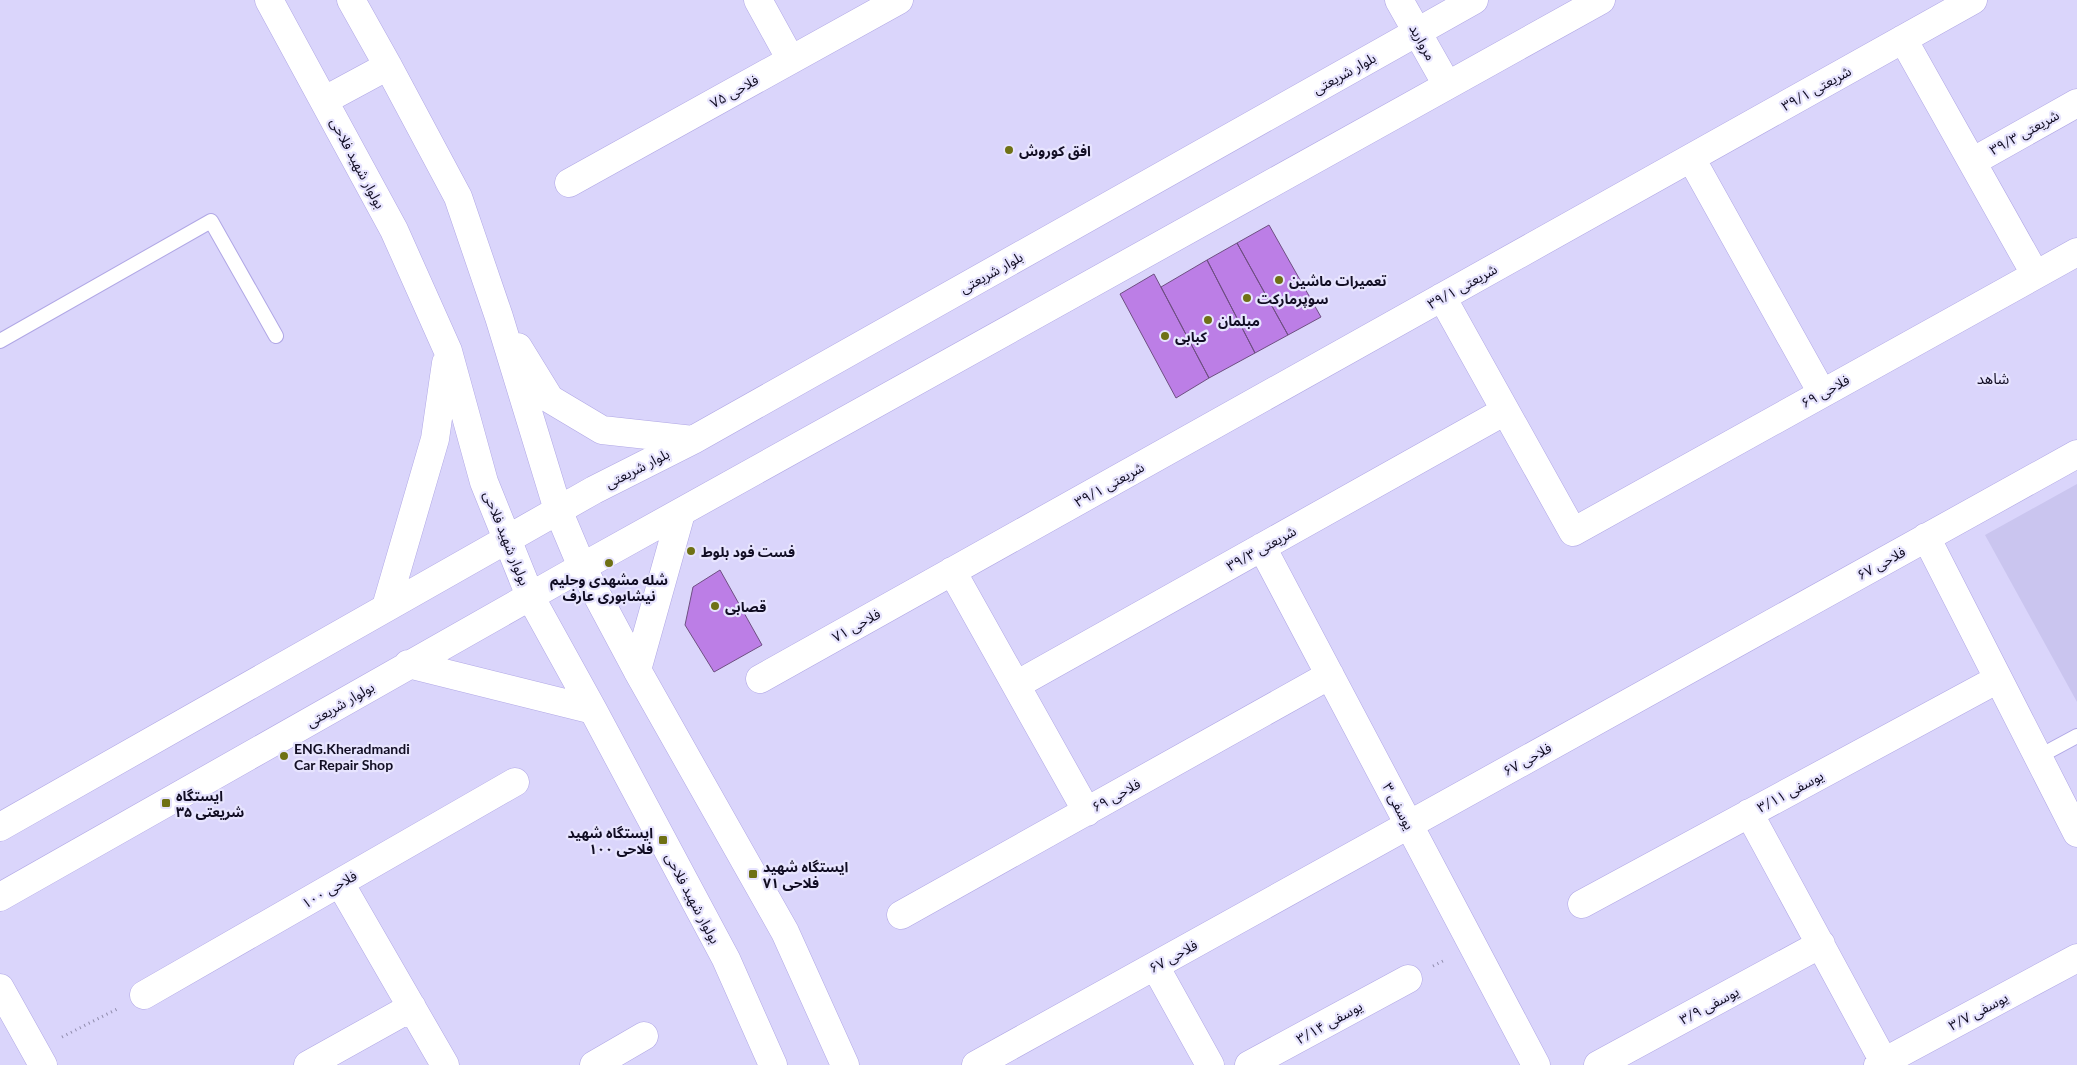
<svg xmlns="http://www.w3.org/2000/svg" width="2077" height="1065" viewBox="0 0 2077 1065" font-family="Lato,'Noto Sans Arabic',sans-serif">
<rect width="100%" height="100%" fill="#dad5fb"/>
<path fill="#cac5ef" d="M2077,484V702L1985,535Z"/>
<path fill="#bc7ee6" stroke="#6e4f82" d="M1269,225L1321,317L1288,335L1237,243Z
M1237,243L1288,335L1255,353L1207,260Z
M1207,260L1255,353L1209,378L1161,287Z
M1154,274L1209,378L1176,398L1120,294Z
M720,570L762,645L714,672L685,625L693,587Z"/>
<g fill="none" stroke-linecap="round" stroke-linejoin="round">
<defs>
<path id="lane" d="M0,341L211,221L276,336
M2038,757L2077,736"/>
<path id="street" d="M758,0L791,60
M1399,0L1447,85
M1903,39L2035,274
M1691,158L1822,393
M1972,162L2077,103
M569,183L899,0
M1442,297L1573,532L2077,252
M1926,537L2077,833
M1262,547L1536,1065
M952,571L1087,812
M760,679L1973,0
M1016,685L1505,411
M1749,813L1884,1062
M340,883L445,1065
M1582,904L1998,679
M901,915L1330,675
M1155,966L1210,1065
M0,988L43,1065
M144,995L515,782
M308,1065L412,1007
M594,1065L644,1036
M976,1065L2077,454
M1249,1065L1408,979
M1598,1065L1821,944
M1878,1065L2077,958"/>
<path id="secondary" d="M269,0L394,230L448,351L484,482L530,596L593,710L726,959L773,1065
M351,0L388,66L458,197L499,317L558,510L582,567L637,670L785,932L845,1065
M325,100L388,66
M518,347L550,399L602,430L693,440
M386,607L435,439L446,363
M408,664L593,710
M637,670L681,513
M0,827L594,490L693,440L1474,0
M0,897L582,567L1601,0"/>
</defs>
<use href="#lane" stroke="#b0a7e5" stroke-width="16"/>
<use href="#street" stroke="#b0a7e5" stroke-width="29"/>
<use href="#secondary" stroke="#b0a7e5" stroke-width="29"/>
<path stroke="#908cac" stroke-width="3" stroke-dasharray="1 4" stroke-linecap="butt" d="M1433,966L1445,960
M62,1037L119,1008"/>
<use href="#lane" stroke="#fff" stroke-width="14"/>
<use href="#street" stroke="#fff" stroke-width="28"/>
<use href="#secondary" stroke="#fff" stroke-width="28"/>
</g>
<g fill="#6f7115" stroke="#e7e4fe" stroke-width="2">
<circle cx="1009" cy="150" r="5"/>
<circle cx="1279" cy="280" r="5"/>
<circle cx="1247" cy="298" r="5"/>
<circle cx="1208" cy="320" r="5"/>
<circle cx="1165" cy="336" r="5"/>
<circle cx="691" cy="551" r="5"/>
<circle cx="609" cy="563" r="5"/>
<circle cx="715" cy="606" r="5"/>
<circle cx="284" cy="756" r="5"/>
<rect x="161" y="798" width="10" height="10" rx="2.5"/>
<rect x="658" y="835" width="10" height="10" rx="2.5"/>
<rect x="748" y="869" width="10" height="10" rx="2.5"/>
</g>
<g text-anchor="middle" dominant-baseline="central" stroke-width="4.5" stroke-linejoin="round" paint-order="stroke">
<g font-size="14" fill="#110d23" stroke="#e7e4fe">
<text transform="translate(1423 42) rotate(61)">مروارید</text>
<text transform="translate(1344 73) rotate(-29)">بلوار شریعتی</text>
<text transform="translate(1816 88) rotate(-29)">شریعتی ۳۹/۱</text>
<text transform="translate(734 91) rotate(-29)">فلاحی ۷۵</text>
<text transform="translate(2024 132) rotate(-29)">شریعتی ۳۹/۳</text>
<text transform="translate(358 163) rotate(62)">بولوار شهید فلاحی</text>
<text transform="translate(991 272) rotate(-29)">بلوار شریعتی</text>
<text transform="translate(1462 286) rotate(-29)">شریعتی ۳۹/۱</text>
<text transform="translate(1825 391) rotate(-29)">فلاحی ۶۹</text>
<text transform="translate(637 468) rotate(-27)">بلوار شریعتی</text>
<text transform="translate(1109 484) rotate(-29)">شریعتی ۳۹/۱</text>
<text transform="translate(507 538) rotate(68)">بولوار شهید فلاحی</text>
<text transform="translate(1261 548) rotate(-29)">شریعتی ۳۹/۳</text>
<text transform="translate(1881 563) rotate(-29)">فلاحی ۶۷</text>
<text transform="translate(856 625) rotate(-29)">فلاحی ۷۱</text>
<text transform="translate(340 704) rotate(-30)">بولوار شریعتی</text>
<text transform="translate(1527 759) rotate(-29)">فلاحی ۶۷</text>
<text transform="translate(1790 791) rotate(-28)">یوسفی ۳/۱۱</text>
<text transform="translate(1116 795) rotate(-29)">فلاحی ۶۹</text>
<text transform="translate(1399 806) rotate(62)">یوسفی ۳</text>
<text transform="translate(329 889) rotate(-30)">فلاحی ۱۰۰</text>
<text transform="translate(693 898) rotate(62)">بولوار شهید فلاحی</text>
<text transform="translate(1173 956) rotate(-29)">فلاحی ۶۷</text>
<text transform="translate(1709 1005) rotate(-28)">یوسفی ۳/۹</text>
<text transform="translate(1978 1011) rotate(-28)">یوسفی ۳/۷</text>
<text transform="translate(1329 1022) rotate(-29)">یوسفی ۳/۱۴</text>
</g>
<g font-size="14" font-weight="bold" fill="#110d23" stroke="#e7e4fe" text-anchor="start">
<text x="1019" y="150">افق کوروش</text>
<text x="1289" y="280">تعمیرات ماشین</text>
<text x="1257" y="298">سوپرمارکت</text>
<text x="1218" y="320">مبلمان</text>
<text x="1175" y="336">کبابی</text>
<text x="701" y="551">فست فود بلوط</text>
<text x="609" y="579" text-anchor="middle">شله مشهدی وحلیم<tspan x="609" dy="16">نیشابوری عارف</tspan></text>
<text x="725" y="606">قصابی</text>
<text x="294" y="748">ENG.Kheradmandi<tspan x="294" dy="16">Car Repair Shop</tspan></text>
<text x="176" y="795">ایستگاه<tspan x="176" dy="16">شریعتی ۳۵</tspan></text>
<text x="653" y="832" text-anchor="end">ایستگاه شهید<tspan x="653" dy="16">فلاحی ۱۰۰</tspan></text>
<text x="763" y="866">ایستگاه شهید<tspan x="763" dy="16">فلاحی ۷۱</tspan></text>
</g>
<g font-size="15" fill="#110d23" stroke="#e7e4fe">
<text x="1993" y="378">شاهد</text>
</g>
</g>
</svg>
